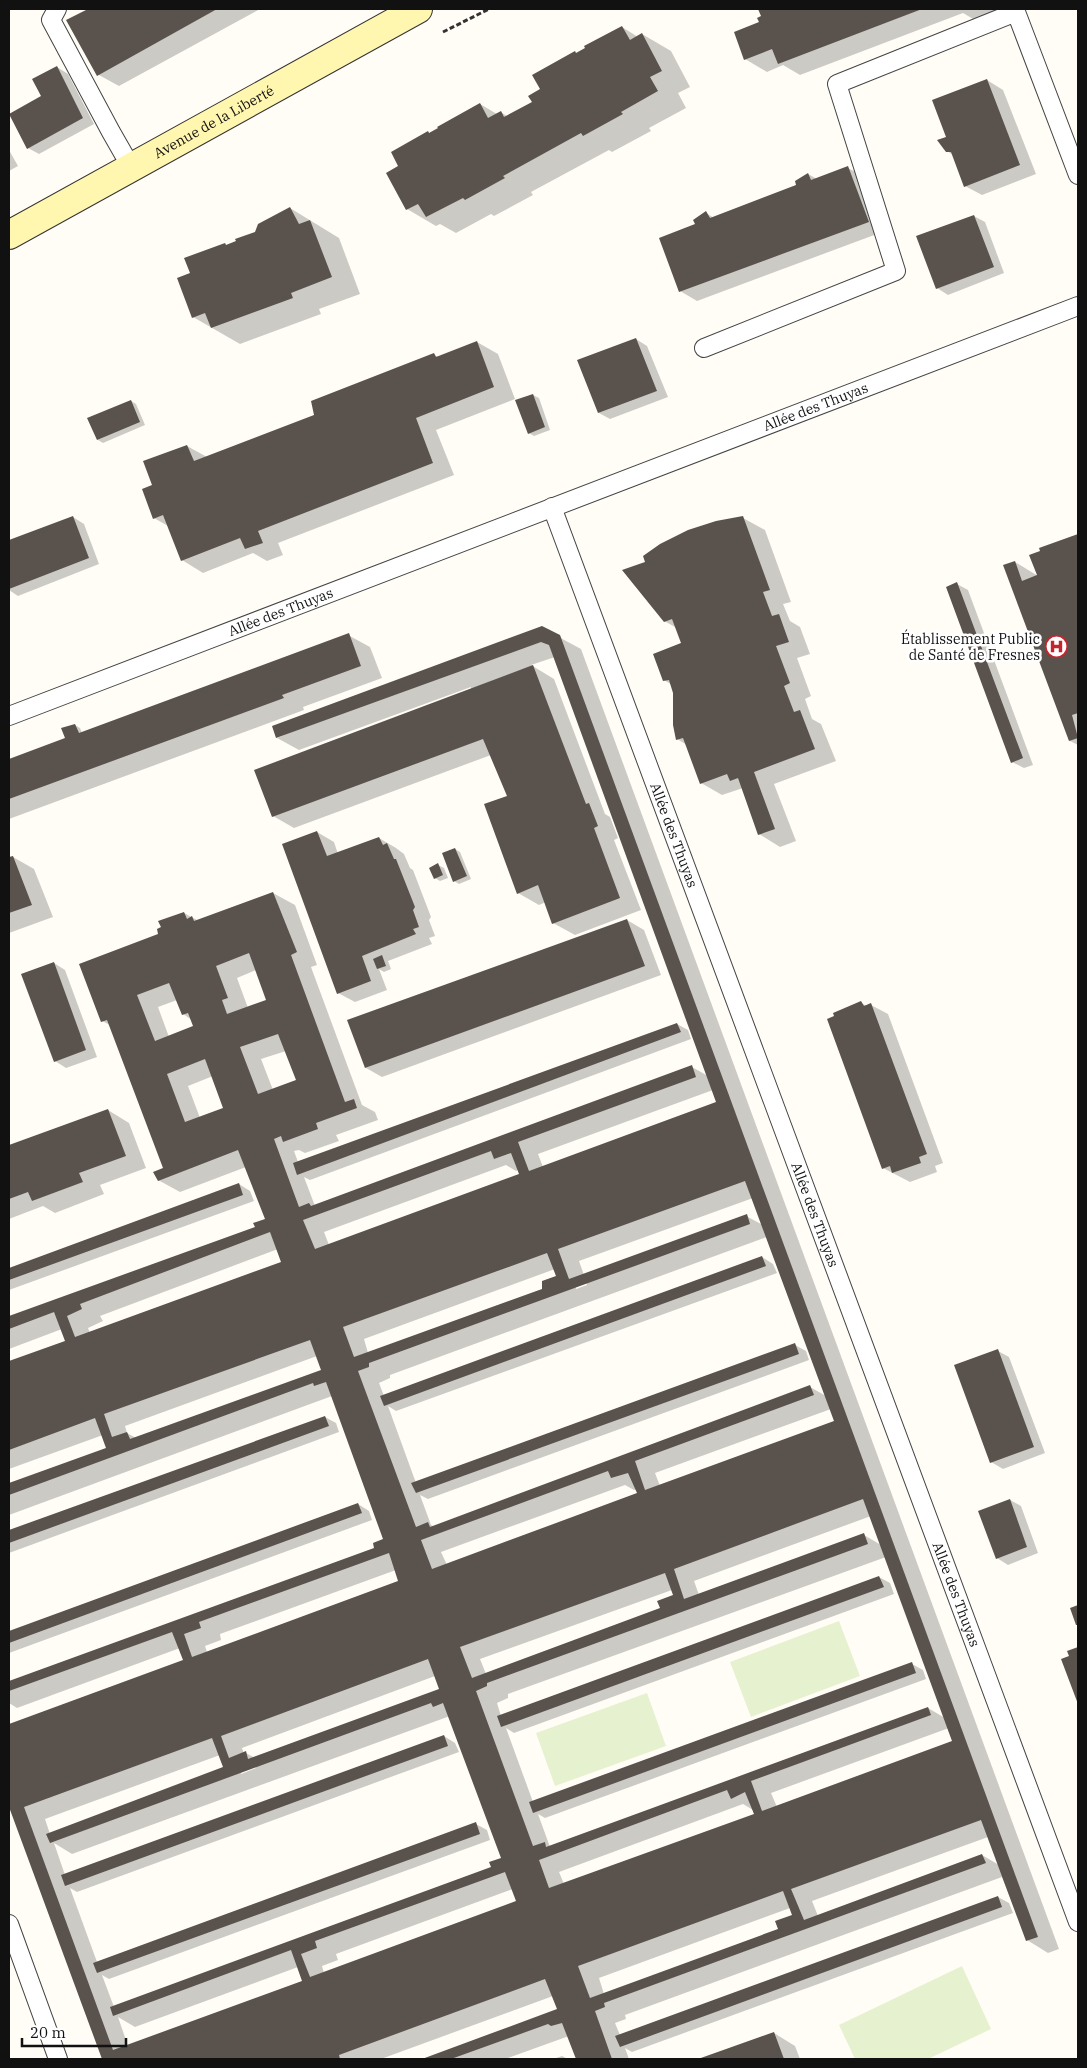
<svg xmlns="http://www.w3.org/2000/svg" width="1087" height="2068" viewBox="0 0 1087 2068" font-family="'IBM Plex Serif',serif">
<rect width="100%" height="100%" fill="#fffdf5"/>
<path fill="#e6f2cf" d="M839,1621L860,1676L751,1717L730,1662Z
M647,1693L666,1746L555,1786L536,1733Z
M962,1966L991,2029L928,2059H855L839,2025Z"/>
<path fill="#0003" fill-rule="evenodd" d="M90,9H260L119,86L97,74L68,21Z
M759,9H1019L980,23L963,13L800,75L783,65L767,72L745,59L761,22L762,16Z
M622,27L638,37L642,34L671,51L690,87L678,93L686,108L649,128L651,131L612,152L609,150L531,192L533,195L494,216L491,214L456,233L440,224L436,226L407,209L400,166L430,134L480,104L497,114L501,112L508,117L534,103L542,90L575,53L577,54Z
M57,67L68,74L94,124L39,154L28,148L43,97Z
M987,80L1003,90L1036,174L982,195L965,186L953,155L947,151L948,138Z
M9,150L18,166L9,171Z
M848,168L865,177L885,231L697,301L680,291L696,224L706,213L714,218L797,186L808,174L817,179Z
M290,208L339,238L360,294L319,309L321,314L240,344L193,317L192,274L227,246L256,233Z
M974,216L985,222L1004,273L948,295L937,288Z
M636,339L647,346L668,397L610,419L599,413Z
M477,342L498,354L515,399L436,430L454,475L278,543L283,555L267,561L253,553L203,573L182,560L168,526L154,518L153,485L187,446L207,457L316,416L434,355L439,357Z
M533,395L539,398L550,430L534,436L529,433Z
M131,401L136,404L145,425L103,443L98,440Z
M73,517L84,524L99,564L18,596L9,590V541Z
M743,518L765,530L791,602L783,604L790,621L800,627L810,654L797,658L811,696L805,699L812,719L821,724L836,761L774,784L796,841L780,847L759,834L743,788L722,795L701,783L687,745L677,739L674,693L672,685L664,680L683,644L677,628L664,621L647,563Z
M1078,535V745L1070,741L1015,562L1038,576L1041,549Z
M957,584L968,590L1033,765L1024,768L1012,762Z
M542,628L581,649L1059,1949L1048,1953L1027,1940L1002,1877L625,2015L626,2019L615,2023L620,2035L998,1897L1009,1903L1013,1913L632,2052L625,2048L629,2059H577L569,2036L505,2059H425L559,2010L553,1996L381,2059H103L9,1804V1720L11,1725L185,1661L180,1648L17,1708L9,1703V1683L376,1548L384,1540L332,1396L9,1515V1485L107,1449L103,1435L9,1469V1363L67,1342L62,1329L9,1349V1318L257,1227L266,1220L246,1167L180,1192L158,1180L164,1168L110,1025L102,1021L160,935L184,913L199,921L273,893L295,905L317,965L311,967L362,1105L375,1112L378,1120L336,1135L339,1141L305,1153L299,1150L294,1151L298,1162L677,1024L688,1030L691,1039L310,1180L304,1177L315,1206L692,1067L708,1076L555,657L531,665L554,679L605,814L610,817L618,838L614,840L641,910L575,935L553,923L546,902L539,905L518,893L508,797L491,755L294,828L273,816L471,690V687L299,750L277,738ZM256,970L268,1001L248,1008L237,978ZM177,1000L183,1014L192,1020L194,1027L169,1037L158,1007ZM286,1051L297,1081L273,1090L261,1059ZM213,1076L225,1109L200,1118L188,1086ZM713,1090L718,1102L543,1167L538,1154ZM506,1165L516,1171L518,1170L520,1175L329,1245L324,1232ZM753,1198L763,1225L746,1216L584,1275L579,1261ZM767,1237L826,1396L810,1387L435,1527L431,1525L420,1495L428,1499L809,1360L806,1351L795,1345L416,1483L388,1406L396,1411L777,1273L773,1264L762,1257L384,1396L379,1383L390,1378V1375ZM278,1249L283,1263L90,1333L88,1328L103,1321L100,1316ZM555,1269L558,1276L543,1290L368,1353L364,1339ZM586,1282L587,1285L576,1289V1286ZM317,1356L322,1371L136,1438L127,1433L125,1426ZM831,1409L836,1422L660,1486L655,1473ZM625,1485L634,1490L637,1489L639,1494L447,1565L441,1552ZM871,1516L881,1545L864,1535L699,1595L694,1581ZM886,1557L945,1718L928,1708L550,1847L538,1814L545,1818L926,1679L923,1670L912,1664L533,1802L506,1728L514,1733L894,1594L890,1583L879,1577L501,1716L497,1703L508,1698V1694ZM396,1570L400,1582L207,1652L205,1646L221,1640L220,1634ZM672,1590L674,1595L661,1608L486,1674L480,1659ZM435,1676L440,1690L255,1758L246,1753L244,1754L242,1748ZM450,1716L502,1859L493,1868L114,2007L102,1975L109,1979L490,1840L487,1830L476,1824L97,1962L70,1888L77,1892L459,1752L455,1743L444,1736L65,1875L54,1843L72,1854ZM949,1728L954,1742L777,1807L771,1793ZM220,1755L225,1768L50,1834L45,1819ZM255,1766L256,1768L241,1774V1771ZM743,1804L753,1810L756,1815L564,1884L559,1872ZM988,1837L999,1865L982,1855L818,1916L812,1901ZM513,1889L517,1902L324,1973L322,1966L338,1960L336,1954ZM790,1908L793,1916L780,1930L604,1994L599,1978ZM298,1967L303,1981L128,2046L118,2017L135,2027Z
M348,635L370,647L382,678L303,707L304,710L9,819V760L67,739L75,725L80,728L82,733Z
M317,832L334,842L338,854L379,838L396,848L404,854L410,868L413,870L431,917L429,920L435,936L429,938L432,944L388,961L391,969L384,972L379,969L387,990L355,1002L338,993Z
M455,849L460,852L471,879L459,884L454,881Z
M13,857L34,869L53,917L9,933V859Z
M438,865L444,868L448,878L440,881L435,878Z
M627,920L644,930L661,975L382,1077L366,1068Z
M54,963L65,970L97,1057L66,1068L55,1061Z
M861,1003L867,1006L871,1005L888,1014L943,1163L935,1166L937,1172L910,1182L883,1168Z
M108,1110L129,1123L146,1168L100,1185L104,1194L55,1213L43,1206L9,1219V1146Z
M239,1184L250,1191L254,1201L9,1290V1269Z
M998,1351L1009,1357L1045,1453L1003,1469L991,1462Z
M325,1417L336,1423L339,1432L9,1553V1531Z
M1010,1500L1021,1506L1038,1553L1008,1565L997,1558Z
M358,1504L369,1511L372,1520L9,1653V1633Z
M1078,1649V1701L1063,1660L1070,1657L1068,1652Z
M774,2033L795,2046L800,2059H701Z
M562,2056L568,2059H553Z"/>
<path fill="#5a524d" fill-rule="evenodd" d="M88,9H217L97,76L66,20Z
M758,9H922L778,64L772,49L744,60L734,32L759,22L757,18L761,16Z
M622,26L630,40L642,33L662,71L650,77L658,91L621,112L623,114L583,136L581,133L503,176L505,178L465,200L463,198L426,217L418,204L406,210L386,173L398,166L391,152L428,131L429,133L438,128L437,127L480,103L488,118L501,111L504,117L532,102L528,96L540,89L532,75L575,51L576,53L585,48L584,46Z
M57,66L83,118L27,149L9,114L41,96L32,79Z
M987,79L1020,165L964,187L951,152H946L937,140L946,137L932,100Z
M848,166L869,222L679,292L659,238L695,224L693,220L706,211L710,218L796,185L795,181L808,173L811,180Z
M290,207L299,224L310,220L332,277L291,293L293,298L211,328L205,313L192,318L177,278L190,273L184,258L225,243L226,245L236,241L235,239L255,232L258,224Z
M974,215L994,267L936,289L916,236Z
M636,338L657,391L598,413L577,360Z
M477,341L494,387L416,418L433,463L258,531L263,543L245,549L240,538L181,561L163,515L153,519L142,489L152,485L143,461L187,445L194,461L314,415L311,401L434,353L436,357Z
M533,394L545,427L528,434L515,400Z
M131,400L140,422L97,440L87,418Z
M73,516L89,558L9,589V540Z
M743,516L770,590L763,592L772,616L779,614L789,642L776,646L790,683L784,686L794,712L800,710L815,749L754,772L775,829L758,835L738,778L730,781L727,774L700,784L683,738L676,740L673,725V693L669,680L663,681L653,654L681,643L672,619L664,622L622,570L645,562L643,556L660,544L688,530L716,521Z
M1078,534V713L1072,715L1078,738L1069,741L1003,565L1015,561L1022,581L1037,575L1029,555L1040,551L1039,548Z
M957,582L1023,758L1011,763L946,587Z
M542,626L560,635L1038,1937L1026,1941L981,1820L791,1889L804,1920L982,1854L986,1863L604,2003L605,2007L595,2011L612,2059H576L562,2023L551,2026L548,2024L451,2059H422L557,2009L545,1979L339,2055L340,2059H102L9,1807V1724L183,1660L172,1632L9,1691V1681L374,1548L373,1543L383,1539L326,1382L314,1386L313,1383L9,1495V1483L106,1448L95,1418L9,1450V1361L65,1341L54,1312L9,1329V1316L255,1227L253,1223L265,1219L238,1150L158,1181L153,1172L163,1168L107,1020L101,1022L79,964L158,934L157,929L161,927L158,921L184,912L187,919L192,916L194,921L273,892L297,952L291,955L345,1102L354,1099L357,1108L316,1123L318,1129L283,1142L281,1136L274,1139L299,1207L309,1203L311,1206L692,1065L696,1077L518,1142L529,1171L716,1102L549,645L541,642L530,646L276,738L272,726ZM249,953L266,1000L227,1014L222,1000L228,998L216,966ZM169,983L182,1015L188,1013L193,1026L155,1041L137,995ZM278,1034L296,1080L258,1094L240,1047ZM205,1059L223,1108L185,1122L167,1074ZM491,1151L494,1159L511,1153L519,1174L315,1249L303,1220ZM745,1181L834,1421L645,1490L635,1461L814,1395L810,1385L430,1527L428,1522L416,1527L358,1371L369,1367V1363L750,1224L747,1214L569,1279L558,1249ZM270,1232L281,1262L75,1337L67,1316L82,1309L80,1304ZM547,1253L556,1276L542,1281V1289L354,1357L343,1327ZM310,1340L321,1370L130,1439L127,1432L112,1437L104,1414ZM608,1471L611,1478L628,1473L637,1493L432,1569L421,1540ZM863,1499L952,1741L762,1811L751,1781L931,1715L928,1707L546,1847L545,1842L533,1846L476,1691L487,1686V1683L868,1544L864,1533L684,1599L674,1569ZM389,1553L398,1581L192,1657L184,1634L201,1628L199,1622ZM665,1573L673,1595L657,1601L660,1608L472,1678L460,1647ZM428,1659L439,1689L248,1759L246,1751L229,1758L221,1736ZM431,1703L433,1707L443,1703L501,1858L489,1862L491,1867L110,2007L113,2016L291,1950L302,1981L113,2050L24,1807L212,1738L223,1767L46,1834L50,1843ZM727,1790L731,1799L745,1792L754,1814L549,1888L539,1860ZM505,1872L516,1901L310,1977L301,1954L317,1948L315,1941ZM783,1891L792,1915L775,1921L778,1929L590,1998L578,1966Z
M349,633L361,666L282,695L284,698L9,799V759L65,738L61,728L75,724L79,733Z
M533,665L586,804L589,803L598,826L594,828L620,898L552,924L538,885L517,894L484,804L507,796L483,739L272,817L254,770Z
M317,831L327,856L379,837L383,845L387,843L394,859H396L415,907L413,910L419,927L413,929L416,934L362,956L371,981L337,994L282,844Z
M455,848L467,876L453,882L442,853Z
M13,856L32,905L9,913V857Z
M438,863L443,875L434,879L429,868Z
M627,919L645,966L365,1068L347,1020Z
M382,955L386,966L377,969L373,959Z
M54,962L86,1050L54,1062L21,974Z
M861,1001L864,1006L871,1003L927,1154L919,1157L921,1163L892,1173L890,1166L882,1169L827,1019L834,1016L833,1013Z
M677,1023L681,1032L297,1175L293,1163Z
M108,1109L126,1156L79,1173L83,1182L32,1201L28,1192L9,1199V1145Z
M239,1183L243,1195L9,1280V1268Z
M762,1256L766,1266L384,1406L380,1396Z
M795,1343L799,1354L416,1493L411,1483Z
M998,1349L1034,1447L990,1463L954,1365Z
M325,1416L329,1426L9,1543V1530Z
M1010,1499L1027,1547L996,1559L978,1511Z
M358,1503L362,1513L9,1643V1631Z
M879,1576L884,1587L501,1727L497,1716Z
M1078,1605V1625H1076L1070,1608Z
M1078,1647V1704L1061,1659L1069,1656L1067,1651Z
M912,1662L916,1673L533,1813L529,1802Z
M444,1735L448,1746L65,1886L61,1875Z
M476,1822L480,1834L97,1973L93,1963Z
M998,1896L1002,1907L620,2047L615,2036Z
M774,2032L784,2059H698Z"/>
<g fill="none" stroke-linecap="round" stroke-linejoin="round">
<defs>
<g id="service">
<path d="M57,9L51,20L111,132L131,167"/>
<path d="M704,348L896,271L837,84L1016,12L1078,175"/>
<path id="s1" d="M552,507L1078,1922"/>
<path id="s2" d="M9,716L1078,306"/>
<path d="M9,1924L58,2059"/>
</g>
<g id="secondary">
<path id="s3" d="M9,235L418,9"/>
</g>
</defs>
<use href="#service" stroke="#444" stroke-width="20"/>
<use href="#secondary" stroke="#333" stroke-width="30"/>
<path stroke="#333" stroke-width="3" stroke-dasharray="5 2.5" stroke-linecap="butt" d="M443,32L489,9"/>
<use href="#service" stroke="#fff" stroke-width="18"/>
<use href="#secondary" stroke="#fff6b0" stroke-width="28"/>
</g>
<defs>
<symbol id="hospital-ring" viewBox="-11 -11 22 22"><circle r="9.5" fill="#fff" stroke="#c4262e" stroke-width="1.5"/><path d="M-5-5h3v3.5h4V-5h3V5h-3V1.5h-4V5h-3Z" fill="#c4262e"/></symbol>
</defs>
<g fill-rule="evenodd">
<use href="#hospital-ring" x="1044" y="634" width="25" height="25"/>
</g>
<g text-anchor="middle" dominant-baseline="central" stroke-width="5" stroke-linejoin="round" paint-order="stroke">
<g font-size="14" fill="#111" stroke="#fff">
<text stroke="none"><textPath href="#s3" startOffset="234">Avenue de la Liberté</textPath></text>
<text stroke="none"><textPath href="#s2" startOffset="864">Allée des Thuyas</textPath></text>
<text stroke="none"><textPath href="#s2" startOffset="291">Allée des Thuyas</textPath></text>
<text stroke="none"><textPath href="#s1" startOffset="350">Allée des Thuyas</textPath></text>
<text stroke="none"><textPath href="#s1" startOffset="755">Allée des Thuyas</textPath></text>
<text stroke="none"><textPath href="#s1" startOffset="1160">Allée des Thuyas</textPath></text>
</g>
<g font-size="14" fill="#111" stroke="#fff" text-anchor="end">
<text x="1040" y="639">Établissement Public<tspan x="1040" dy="16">de Santé de Fresnes</tspan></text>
</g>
</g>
<rect width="1087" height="2068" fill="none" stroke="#111111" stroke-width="20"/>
<path d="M22 2038v8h104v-8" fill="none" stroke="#111111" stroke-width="2.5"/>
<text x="30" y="2038" font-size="15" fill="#111111" stroke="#ffffff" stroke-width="4" paint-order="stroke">20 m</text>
</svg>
